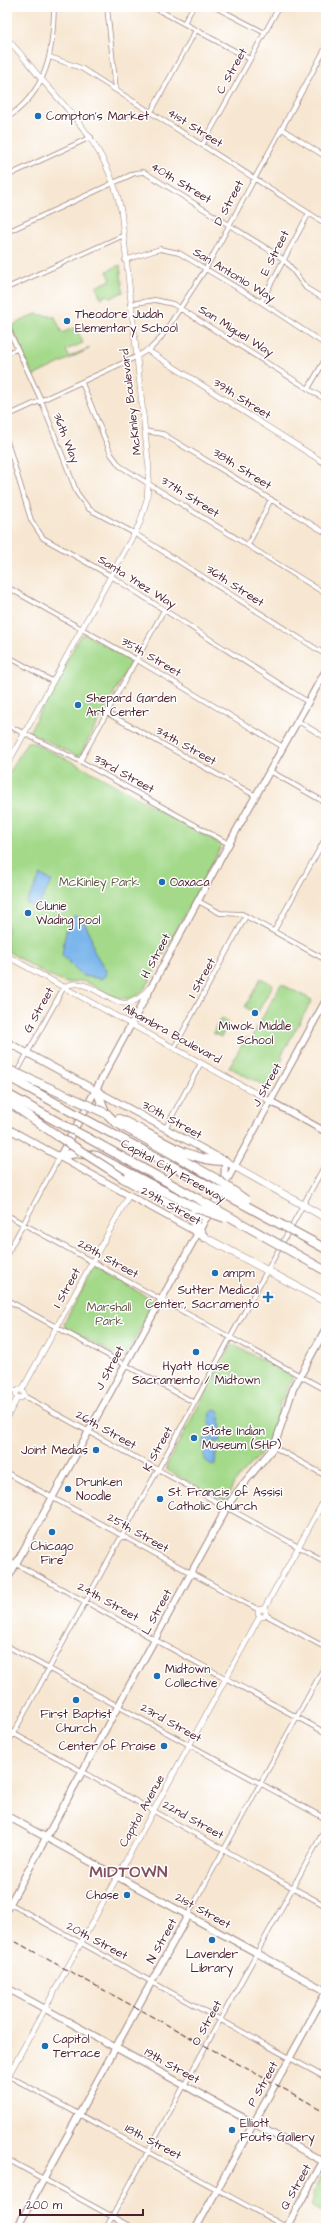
<svg xmlns="http://www.w3.org/2000/svg" width="333" height="2235" viewBox="0 0 333 2235" font-family="'Architects Daughter',sans-serif">
<rect width="100%" height="100%" fill="#fff"/>
<filter id="ink" filterUnits="userSpaceOnUse"><feTurbulence type="fractalNoise" baseFrequency=".025" numOctaves="2"/><feDisplacementMap in="SourceGraphic" scale="8" xChannelSelector="R" yChannelSelector="G"/><feConvolveMatrix kernelMatrix="1 2 1 2 8 2 1 2 1" color-interpolation-filters="sRGB"/></filter>
<filter id="wash" filterUnits="userSpaceOnUse"><feTurbulence type="fractalNoise" baseFrequency=".012" numOctaves="4" result="noise"/><feDisplacementMap in="SourceGraphic" scale="16" xChannelSelector="R" yChannelSelector="G"/><feGaussianBlur stdDeviation="0.9" result="paint"/><feColorMatrix in="noise" values="0 0 0 0 0 0 0 0 0 0 0 0 0 0 0 0 0 1.4 0 .05"/><feComposite in="paint" operator="in"/></filter>
<g filter="url(#wash)">
<rect width="100%" height="100%" fill="#f7e7d2"/>
<path fill="#a3d989" stroke="#767c5a" d="M120,265L123,292L111,298L107,295L101,298L96,287L111,280L107,271Z
M36,314L55,317L62,333L76,327L83,343L66,350L69,357L89,348V349L33,376L11,326Z
M85,634L129,659L131,662L80,755L77,756L29,732L80,636Z
M27,742H31L81,766L222,845L149,982C130,1014 109,992 85,982C78,979 71,985 64,982C47,977 23,960 7,951V777Z
M261,978L273,985L257,1014L245,1007Z
M281,984L312,1000L281,1056L283,1058L267,1087L229,1067L246,1038L250,1040Z
M221,1018L229,1023L221,1037L213,1033Z
M97,1269L153,1300L154,1304L125,1357L121,1358L65,1327L64,1323L93,1271Z
M232,1344L292,1376V1380L290,1384H288L284,1398L281,1400L275,1424L268,1441L258,1457L234,1483L227,1499L223,1500L167,1470L166,1466Z
M325,2171L326,2172V2215L311,2206L315,2198L312,2196Z"/>
<path fill="#7ab6ec" stroke="#626a8c" d="M41,875L52,881L37,908L26,903Z
M75,916L82,918L90,933L94,951L106,971V974L102,979L83,976L62,955L66,930L71,919Z
M214,1410L218,1411C222,1418 220,1433 221,1442H211L216,1452L215,1464L212,1465L205,1460L203,1450L204,1439L213,1437L209,1422L210,1413Z"/>
</g>
<g filter="url(#ink)">
<g fill="none" stroke-linecap="round" stroke-linejoin="round">
<defs>
<path id="minor" d="M107,7L116,90
M153,7L250,59
M215,7L265,33
M184,23L193,7
M50,57L81,68L326,224
M151,112L196,30
M7,118C48,90 53,53 54,7
M282,129L326,157
M203,144L279,7
M7,176L91,137
M7,232L135,173L144,172L279,256L289,265L306,288L326,300
M125,260L160,249L179,253L261,302L326,345
M7,288L122,236
M261,302L309,213
M130,304L155,300L173,304L326,400
M7,326L41,400L77,493L89,509L134,533L326,655
M7,353L17,349
M82,383L111,454L120,466L326,594
M308,389L326,358
M7,416L136,357L151,348L160,339L205,270L326,47
M144,431L163,434L326,533
M7,441L31,520L43,538L111,576L308,702
M248,545L271,499
M7,587L137,660L283,747
M7,656L52,681
M107,713L256,796
M298,721L326,738
M7,725L80,761L229,844
M80,761L164,610
M270,771L326,803
M198,901L220,913L242,914L326,960
M274,931L326,837
M174,1048L246,916
M7,1090L64,987
M165,1129L201,1063
M7,1215L326,1390
M7,1254L60,1156
M7,1300L195,1403
M7,1386L17,1392
M24,1396L326,1562
M274,1447L326,1476
M7,1473L259,1610
M7,1559L326,1733
M266,1615L326,1648
M7,1646L326,1819
M7,1730L326,1906
M7,1745L326,1163
M7,1902L326,2078
M188,1915L326,1664
M7,2075L288,2228
M7,2159L133,2228
M106,2228L326,1827"/>
<path id="tertiary" d="M7,39C20,52 31,67 43,81C80,122 109,154 121,210L149,469L147,499L140,523L7,765
M147,350L326,464
M7,956L270,1101
M64,987C68,985 74,983 79,984C104,987 122,1023 149,988
M16 1394a4 4 0 1 1 8 0a4 4 0 1 1-8 0Z
M22,1390L129,1195
M7,1417L18,1397
M258 1613a4 4 0 1 1 8 0a4 4 0 1 1-8 0Z
M264,1609L326,1497
M7,2078L260,1616"/>
<path id="secondary" d="M7,1042L225,1161L224,1185
M270,1101L326,1132
M7,1128L198,1233
M60,1156L221,858L326,670
M7,1580L326,1000
M7,1816L326,1991
M7,1909L230,1502L240,1488L274,1447L293,1389L326,1328
M7,1988L326,2163
M17,2228L188,1915
M196,2228L326,1992
M286,2228L326,2156"/>
<path id="primary" d="M225,1161L326,1218
M199,1234L326,1302"/>
<path id="motorway" d="M27,1078L79,1101
M23,1085L72,1112
M97,1090L105,1112L115,1122L215,1178
M7,1094L65,1126
M7,1101L59,1137
M119,1119C153,1134 188,1162 225,1161
M94,1124L208,1185
M86,1137L200,1200
M60,1156L76,1153L97,1156L196,1208
M123,1178L188,1214L207,1216
M188,1214L204,1237"/>
</defs>
<use href="#minor" stroke="#a0837e" stroke-width="5.5"/>
<use href="#tertiary" stroke="#a0837e" stroke-width="6"/>
<use href="#secondary" stroke="#a0837e" stroke-width="8"/>
<use href="#primary" stroke="#a0837e" stroke-width="8"/>
<use href="#motorway" stroke="#a0837e" stroke-width="10"/>
<use href="#minor" stroke="#fff" stroke-width="4"/>
<use href="#tertiary" stroke="#fff" stroke-width="5"/>
<use href="#secondary" stroke="#fff" stroke-width="6"/>
<use href="#primary" stroke="#fff" stroke-width="7"/>
<use href="#motorway" stroke="#fff" stroke-width="8"/>
<path stroke="#4a1f2b" stroke-width="1" stroke-dasharray="6 3" stroke-linecap="butt" d="M7,1937L326,2112"/>
<defs>
<path id="motorway-bridge" d="M7,1069L27,1078
M7,1076L23,1085
M79,1101L107,1114
M72,1112L94,1124
M65,1126L86,1137
M59,1137L123,1178
M215,1178L246,1200
M208,1185L326,1249
M200,1200L326,1271
M196,1208L225,1218"/>
</defs>
<use href="#motorway-bridge" stroke="#a0837e" stroke-width="10" stroke-linecap="butt"/>
<use href="#motorway-bridge" stroke="#fff" stroke-width="8"/>
</g>
</g>
<g fill="#1f6fb2" stroke="#fff" stroke-width="1.5">
<circle cx="38" cy="116" r="4"/>
<circle cx="67" cy="321" r="4"/>
<circle cx="78" cy="705" r="4"/>
<circle cx="162" cy="882" r="4"/>
<circle cx="28" cy="913" r="4"/>
<circle cx="255" cy="1013" r="4"/>
<circle cx="215" cy="1273" r="4"/>
<path d="M266 1291h4v4h4v4h-4v4h-4v-4h-4v-4h4z"/>
<circle cx="196" cy="1352" r="4"/>
<circle cx="194" cy="1438" r="4"/>
<circle cx="96" cy="1450" r="4"/>
<circle cx="68" cy="1489" r="4"/>
<circle cx="160" cy="1499" r="4"/>
<circle cx="52" cy="1532" r="4"/>
<circle cx="157" cy="1676" r="4"/>
<circle cx="76" cy="1700" r="4"/>
<circle cx="164" cy="1746" r="4"/>
<circle cx="127" cy="1895" r="4"/>
<circle cx="212" cy="1940" r="4"/>
<circle cx="45" cy="2046" r="4"/>
<circle cx="232" cy="2130" r="4"/>
</g>
<g text-anchor="middle" dominant-baseline="central" stroke-width="3" stroke-linejoin="round" paint-order="stroke">
<g font-size="12" fill="#4a1f2b" stroke="#fff">
<text transform="translate(232 71) rotate(-61)">C Street</text>
<text transform="translate(195 128) rotate(32)">41st Street</text>
<text transform="translate(181 183) rotate(31)">40th Street</text>
<text transform="translate(229 203) rotate(-62)">D Street</text>
<text transform="translate(275 253) rotate(-63)">E Street</text>
<text transform="translate(234 275) rotate(31)">San Antonio Way</text>
<text transform="translate(236 331) rotate(32)">San Miguel Way</text>
<text transform="translate(242 399) rotate(32)">39th Street</text>
<text transform="translate(131 402) rotate(-97)">McKinley Boulevard</text>
<text transform="translate(66 438) rotate(69)">36th Way</text>
<text transform="translate(242 469) rotate(32)">38th Street</text>
<text transform="translate(190 497) rotate(32)">37th Street</text>
<text transform="translate(137 582) rotate(32)">Santa Ynez Way</text>
<text transform="translate(235 586) rotate(33)">36th Street</text>
<text transform="translate(151 657) rotate(30)">35th Street</text>
<text transform="translate(186 746) rotate(29)">34th Street</text>
<text transform="translate(124 774) rotate(29)">33rd Street</text>
<text transform="translate(156 956) rotate(-62)">H Street</text>
<text transform="translate(202 978) rotate(-61)">I Street</text>
<text transform="translate(39 1010) rotate(-61)">G Street</text>
<text transform="translate(172 1034) rotate(29)">Alhambra Boulevard</text>
<text transform="translate(267 1085) rotate(-61)">J Street</text>
<text transform="translate(172 1120) rotate(29)">30th Street</text>
<text transform="translate(173 1171) rotate(29)">Capital City Freeway</text>
<text transform="translate(171 1206) rotate(29)">29th Street</text>
<text transform="translate(108 1259) rotate(29)">28th Street</text>
<text transform="translate(67 1288) rotate(-61)">I Street</text>
<text transform="translate(110 1368) rotate(-62)">J Street</text>
<text transform="translate(106 1430) rotate(29)">26th Street</text>
<text transform="translate(158 1449) rotate(-61)">K Street</text>
<text transform="translate(138 1533) rotate(29)">25th Street</text>
<text transform="translate(108 1602) rotate(29)">24th Street</text>
<text transform="translate(157 1612) rotate(-61)">L Street</text>
<text transform="translate(171 1723) rotate(29)">23rd Street</text>
<text transform="translate(142 1811) rotate(-61)">Capitol Avenue</text>
<text transform="translate(193 1820) rotate(29)">22nd Street</text>
<text transform="translate(203 1911) rotate(29)">21st Street</text>
<text transform="translate(97 1941) rotate(28)">20th Street</text>
<text transform="translate(162 1941) rotate(-61)">N Street</text>
<text transform="translate(207 2023) rotate(-61)">O Street</text>
<text transform="translate(172 2066) rotate(29)">19th Street</text>
<text transform="translate(263 2084) rotate(-61)">P Street</text>
<text transform="translate(153 2142) rotate(28)">18th Street</text>
<text transform="translate(296 2187) rotate(-61)">Q Street</text>
</g>
<g font-size="12" fill="#4a1f2b" stroke="#fff" text-anchor="start">
<text x="46" y="116">Compton's Market</text>
<text x="75" y="314">Theodore Judah<tspan x="75" dy="14">Elementary School</tspan></text>
<text x="86" y="698">Shepard Garden<tspan x="86" dy="14">Art Center</tspan></text>
<text x="170" y="882">Oaxaca</text>
<text x="36" y="906">Clunie<tspan x="36" dy="14">Wading pool</tspan></text>
<text x="255" y="1026" text-anchor="middle">Miwok Middle<tspan x="255" dy="14">School</tspan></text>
<text x="223" y="1273">ampm</text>
<text x="259" y="1290" text-anchor="end">Sutter Medical<tspan x="259" dy="14">Center, Sacramento</tspan></text>
<text x="196" y="1366" text-anchor="middle">Hyatt House<tspan x="196" dy="14">Sacramento / Midtown</tspan></text>
<text x="202" y="1431">State Indian<tspan x="202" dy="14">Museum (SHP)</tspan></text>
<text x="88" y="1450" text-anchor="end">Joint Medias</text>
<text x="76" y="1482">Drunken<tspan x="76" dy="14">Noodle</tspan></text>
<text x="168" y="1492">St. Francis of Assisi<tspan x="168" dy="14">Catholic Church</tspan></text>
<text x="52" y="1546" text-anchor="middle">Chicago<tspan x="52" dy="14">Fire</tspan></text>
<text x="165" y="1669">Midtown<tspan x="165" dy="14">Collective</tspan></text>
<text x="76" y="1714" text-anchor="middle">First Baptist<tspan x="76" dy="14">Church</tspan></text>
<text x="156" y="1746" text-anchor="end">Center of Praise</text>
<text x="119" y="1895" text-anchor="end">Chase</text>
<text x="212" y="1954" text-anchor="middle">Lavender<tspan x="212" dy="14">Library</tspan></text>
<text x="53" y="2039">Capitol<tspan x="53" dy="14">Terrace</tspan></text>
<text x="240" y="2123">Elliott<tspan x="240" dy="14">Fouts Gallery</tspan></text>
</g>
<g font-size="12" fill="#655747" stroke="#fff">
<text x="99" y="882">McKinley Park</text>
<text x="109" y="1307">Marshall<tspan x="109" dy="14">Park</tspan></text>
</g>
<g font-size="16" font-weight="bold" letter-spacing="1" fill="#845161" stroke="#fff">
<text x="129" y="1872">MIDTOWN</text>
</g>
</g>
<rect width="333" height="2235" fill="none" stroke="#fff" stroke-width="24"/>
<path d="M20 2209v6h123v-6" fill="none" stroke="#4a1f2b" stroke-width="2"/>
<text x="26" y="2209" font-size="12" fill="#4a1f2b" stroke="#ffffff" stroke-width="3" paint-order="stroke">200 m</text>
</svg>
